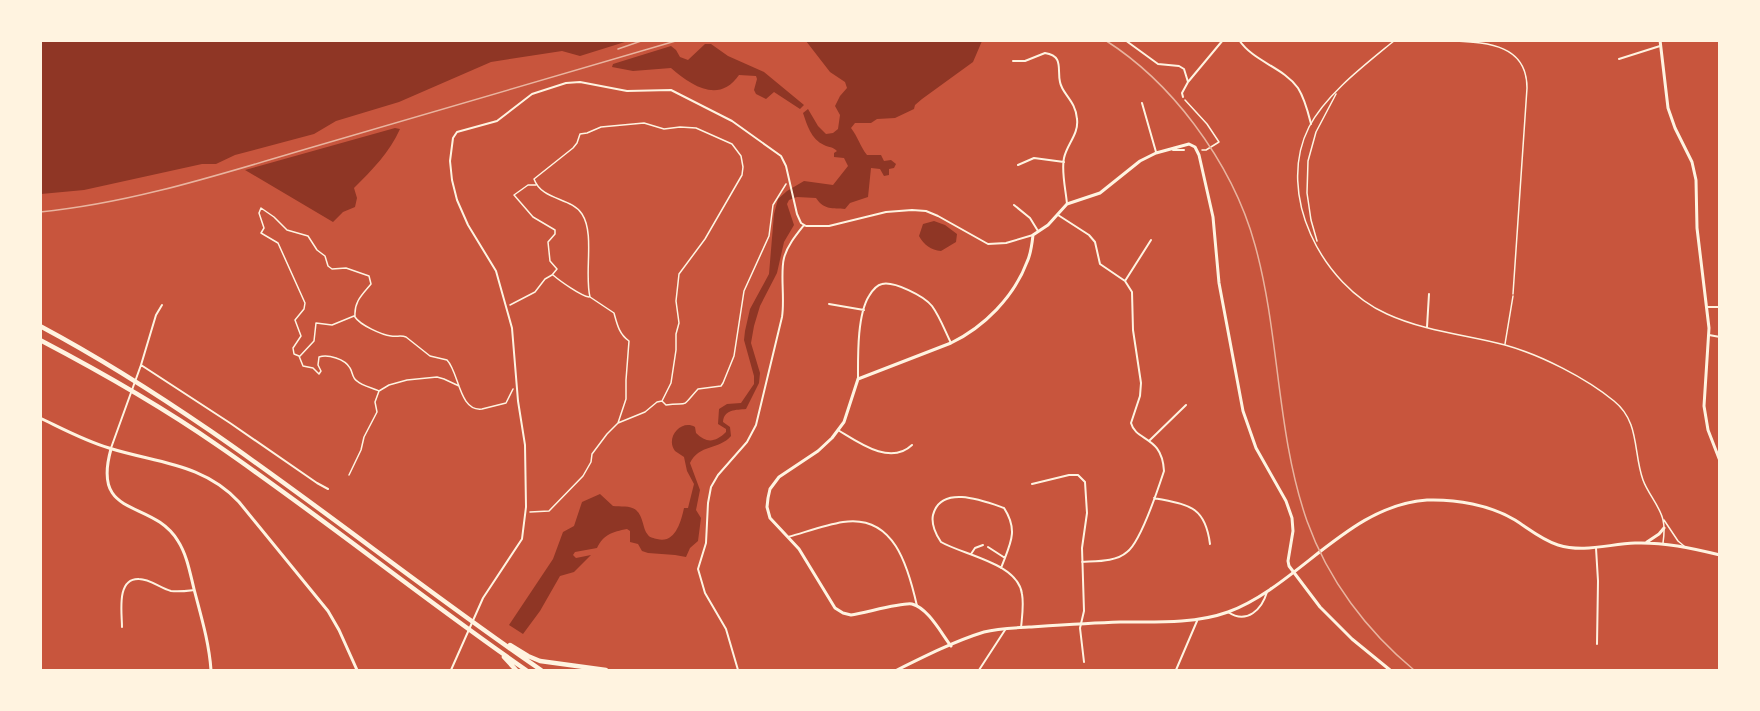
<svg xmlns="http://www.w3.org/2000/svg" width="1760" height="711" viewBox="0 0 1760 711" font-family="Jost,sans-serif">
<rect width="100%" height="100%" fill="#c8553d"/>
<path fill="#8f3625" d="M41,40H628V41L580,56L562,51L491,62L399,102L336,121L314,134L235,155L216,164H202L84,190L41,194Z
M806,41H982L973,62L922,99L915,105L914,109L895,118L877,119L871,123H855L851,128C858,137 860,146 867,155H881L884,161L891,160L896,164L894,168L889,169V175L884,176L880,169L871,168L868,197L850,203L845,209C833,208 824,210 816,198L797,197L789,200L787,204L794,225L784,242L777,273L760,306L754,326L751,343L760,373L759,383L746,409C736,410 724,409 723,422L730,427L731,436C719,450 699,444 690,463L700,490L696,510L701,518L698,541L690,548L686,557L675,555L648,553L642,551L638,544L630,542V531L627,529C612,532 604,534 597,548L575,552L573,555L576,558L591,555L574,572L560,576L540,611L523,634L509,625L553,559L563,532L574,526L582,502L600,494L613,506C620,507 630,505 636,510C644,517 642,528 648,535C650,538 654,538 657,539C675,544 681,522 684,508H688L694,484L687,471L684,457C681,455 678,453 675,451C665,438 681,419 695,427L696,433C706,443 715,443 726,432V429L718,424L719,409L727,404L741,403L754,384V376L744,340L745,331L750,309L769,274L774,214L778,199L787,191L804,181L833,185L848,166L844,158L834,157V153L837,151C832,146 830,148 824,145C811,139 807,125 803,113L808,109L818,126L826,134L833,133L838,129L840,115L835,106L840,96L847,88L845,82L830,72Z
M705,44H711L728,56L764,72L804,105L800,109L774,92L766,99L756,94L754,90L757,79L756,76L739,75C719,104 692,86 671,68L633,71L612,67L613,64L671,46L676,50L680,57L688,60Z
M395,128L400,129C389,153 373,169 354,188L357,198L355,207L343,212L333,222L245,170Z
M934,221L945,225L957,234L956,242L941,251C931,250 924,245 919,236L923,224Z"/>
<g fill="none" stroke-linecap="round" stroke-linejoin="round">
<path stroke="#fff3e0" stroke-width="1.5" d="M1185,100L1207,124L1219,142L1206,150H1202
M536,185H528L514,195L533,217L555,230V234L548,242L550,261L557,269L552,275
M553,275C560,281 581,296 589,297
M510,305L535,292L545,279L552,275
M355,316C354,301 363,294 371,284L369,276L346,268L332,269L328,266L325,256L317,250L308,236L287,230L274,217L261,208L259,213L264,228L261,233L278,243L305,303L304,309L295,320L301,336L293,348L294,354L299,356L303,366L313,368L319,374L321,371L318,365L319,357C328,354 345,359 350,368C353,373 352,378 357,381C362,386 373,388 379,391
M355,317C360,325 382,335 391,336C397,337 401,335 406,337L430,356L447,360C459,372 459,412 482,409C490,407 498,405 506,403L513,389
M300,356L314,341L316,323L332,325L354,316
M662,401L666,405C691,402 680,409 698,389L721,386L723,383L734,356L744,291L769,236L773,205L786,184
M618,423L626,399V380L629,341C619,334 617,324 614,313L590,297C584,273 595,234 582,214C571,197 542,201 534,179L573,148L577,143L580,134L587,133L601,127L644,123L664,129L680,127L696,128L732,144L741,156L743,167L742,175L705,239L679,274L676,301L679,323L676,334V350L671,383L662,401
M349,475L361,450L364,437L377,412L375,402L379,391L389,385L407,380L437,377L444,379L459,386
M530,512L549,511L583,476L591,462L592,454L607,434L618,423L645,412L657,402L662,401"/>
<path stroke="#fff3e0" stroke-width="1.5" d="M1395,40C1366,64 1326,94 1309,127C1275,194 1322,285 1387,314C1424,331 1466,335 1505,345C1541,355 1586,378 1614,401C1640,422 1633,452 1643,480C1648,494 1660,506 1663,520C1665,528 1664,536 1663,543
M1442,40C1477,43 1527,39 1527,88L1513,294
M1317,241L1311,220L1307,193L1308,161L1316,132L1336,94
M1505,344L1513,296
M1664,520L1678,541L1684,546"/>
<path stroke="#fff3e0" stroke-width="2" d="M1125,40L1158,64L1179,66L1184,69L1188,82L1182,93L1183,97
M1239,40C1254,62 1283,67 1298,88C1305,99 1308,112 1311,124
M1619,59L1660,46
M1013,61H1025L1045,53C1064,56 1057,69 1060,82C1062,94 1076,101 1077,119C1079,134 1067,144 1064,158C1061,171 1066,191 1067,204
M1188,82L1223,40
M1142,103L1156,152
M1173,150H1184
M1018,165L1034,158L1064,162
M1014,205L1030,218L1038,231
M1058,215L1089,235L1095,242L1100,264L1125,281L1132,292L1133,330L1141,383L1140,396L1131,423C1136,442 1162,435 1164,471C1158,489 1141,542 1127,552C1116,562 1096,561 1082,562
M1125,281L1151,240
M829,304L864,310
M1707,307H1720
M1427,327L1429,294
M1709,335L1720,337
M141,365L230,423L317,483L328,489
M858,379C858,357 857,315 869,296C872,291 877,285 882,284C894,281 924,296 932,306C940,317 945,331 951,343
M838,430C858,442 890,466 912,445
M1150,440L1186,405
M111,448L141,365L156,315L162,305
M1032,484L1069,475H1078L1085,482L1087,513L1082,548L1084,611L1080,628L1084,662
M1154,498C1188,505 1205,505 1210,544
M788,537C806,532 825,525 843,522C894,514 908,566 917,606
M988,547L1005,558
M1596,548L1598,581L1597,644
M971,554L975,548L983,545
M1001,568C1010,544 1019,531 1004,508C984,501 941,484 933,515C931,524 936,535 941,542C963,555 1018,563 1022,594C1024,605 1022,617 1021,628
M1228,612C1247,625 1262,609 1267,592
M122,627C122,613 116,578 139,579C150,579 160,588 171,591C179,592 186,591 194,590
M451,670L483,598L522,539L526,507L525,445L518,401L512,328L496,271L468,225L457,200L452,180L450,161L453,138L457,132L497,121L532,94L566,83L580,82L627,91L671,90L732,121L781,156L786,166L797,214L801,223L806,226H829L886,212L912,210L926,211L938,216L988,244L1006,243L1033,235
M738,670L726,629L705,593L698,569L706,543L708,503L711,487L718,475L747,442L756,425L782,317C785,299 780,273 784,258C787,246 796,235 804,225
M979,670L1005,630
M1176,670L1197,621"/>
<path stroke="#fff3e0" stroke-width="3" d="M1660,40L1668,108L1675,128L1692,162L1696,180L1697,228L1709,328L1704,406L1708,430L1720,461
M111,449C91,520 152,498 178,541C187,555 190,573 194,589C201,616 209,642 211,670
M951,646C941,633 928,608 912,604C903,602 865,613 851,615L843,613L835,608L799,549L770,518L767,507L768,498L770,489L779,477L818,451L832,438L844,422L858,379L951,343C984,327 1014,297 1027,262C1031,254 1032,244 1033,235L1048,225L1067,204L1100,193L1140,161L1156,153L1189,144L1195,147L1199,155L1213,217L1219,283L1243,411L1256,448L1286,501L1292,518L1293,531L1288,561L1289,566L1320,607L1352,639L1390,670"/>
<path stroke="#fff3e0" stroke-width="3" d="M40,418C63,429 85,441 109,448C156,463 203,463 239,502L328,611L339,630L357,670
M1647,542L1659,534L1664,528
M897,670C925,656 955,641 984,632C999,628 1015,628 1029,627C1060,625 1090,623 1120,622C1155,622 1195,624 1228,612C1298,586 1349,505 1427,500C1456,499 1490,505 1515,520C1529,529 1542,540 1558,545C1584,553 1609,544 1635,543C1664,542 1691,548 1720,555"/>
<path stroke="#fff3e0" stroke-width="4.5" d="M40,326C220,422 374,556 541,670
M40,340C101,372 161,406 217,445C322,517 422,598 526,670
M510,645L528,656L540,661L606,670
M504,657L516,670"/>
<path stroke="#e9b49f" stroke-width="1.5" d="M1105,40C1138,61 1170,92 1194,124C1221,160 1243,201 1255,245C1280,335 1276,432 1307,521C1328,580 1367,631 1414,670
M618,49L644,40
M40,212C133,203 224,173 313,147C435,111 557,75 679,40"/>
</g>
<rect width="1760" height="711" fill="none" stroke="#fff3e0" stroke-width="84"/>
</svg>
